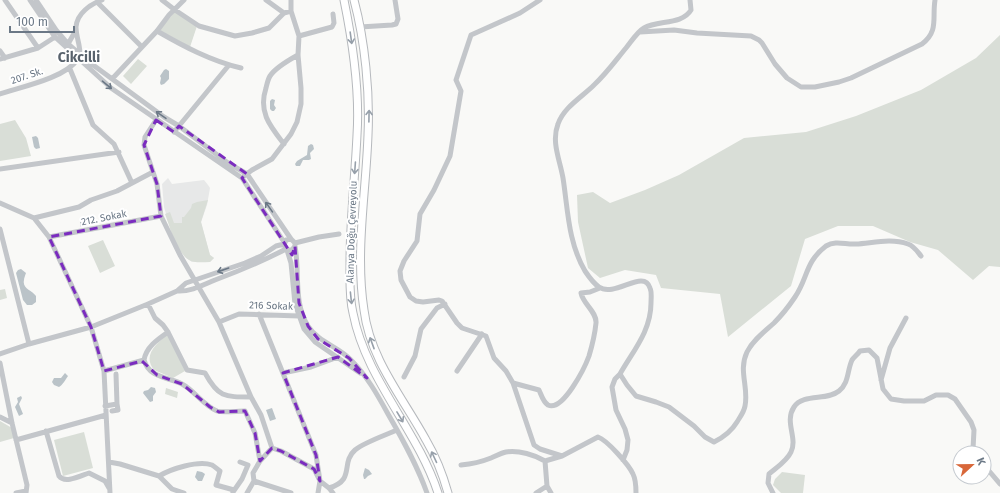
<svg xmlns="http://www.w3.org/2000/svg" width="1000" height="493" viewBox="0 0 1000 493" font-family="'Fira Sans',sans-serif">
<rect width="100%" height="100%" fill="#f9f9f7"/>
<path fill="#e7e8e8" d="M168,178L172,184L204,180L208,185L210,188L207,205L201,222L210,255L214,258L210,262H192L185,257L172,234L164,207L162,184Z"/>
<path fill="#d9ded7" d="M175,12L197,26L190,47L159,30Z
M1000,35V267L989,266L973,280L938,250L910,242L873,226H838L805,239L791,286L728,337L720,294L661,288L656,275L625,270L600,278L588,268L578,222L577,195L593,192L610,203L645,190L679,175L744,138L806,132L856,116L921,90L976,58Z
M138,59L147,66L131,84L123,76Z
M15,120L26,138L31,156L0,161V124Z
M208,200L201,222L210,255L214,258L210,262C204,262 196,263 191,261C177,255 170,227 165,214L170,212L174,223H182V217H184L191,208L192,204L197,202Z
M103,240L115,266L100,273L88,246Z
M5,289L7,298L0,300V290Z
M168,334L185,371L173,378L154,370C142,355 157,343 168,334Z
M166,388L178,392L177,398L165,394Z
M0,421L12,428L14,438L0,442Z
M84,432L93,468L63,476L54,440Z
M782,472L805,475L803,493H781L773,485L775,479Z"/>
<path fill="#bac3c8" d="M166,69L169,71V79L164,84L161,85L160,83L161,78L160,76L164,70Z
M272,99L275,100L274,105L276,108L274,111H272L270,109V101Z
M36,136L38,138L40,148L36,149L34,147L32,137Z
M311,144L313,145L314,149L310,153L311,159L309,160H303L300,166H296L295,164L297,161L307,155L308,146Z
M90,220L91,225L81,227L80,225V222Z
M21,269L26,273C25,276 24,278 24,280C22,289 32,290 36,296V302L32,305H27L23,300L16,273L18,270Z
M65,373L68,376C66,379 62,386 59,387L54,385L52,382L54,378H61Z
M151,387L155,388L156,392L153,396V401L150,402L143,393L144,391L148,390Z
M21,396L22,398L19,404L23,414L19,416L15,407L18,402L17,398Z
M272,408L276,419L270,421L266,410Z
M365,468L369,470L372,474L368,476L365,479H364L363,475Z
M197,471L202,472L205,474L202,481H198L195,477Z"/>
<g fill="none" stroke-linecap="round" stroke-linejoin="round">
<defs>
<path id="highway" d="M344,0C353,44 360,90 357,135C355,178 350,220 350,262C350,279 349,297 353,313C366,380 417,429 438,493
M354,0C365,41 370,93 368,135C366,193 355,252 364,310C370,359 403,398 426,440C436,457 443,475 448,493"/>
</defs>
<use href="#highway" stroke="#b6b9bd" stroke-width="9"/>
<path stroke="#c3c6ca" stroke-width="5" d="M5,0L38,48
M30,0L55,37L111,88L242,178L284,242
M36,0L56,30L68,44L89,62L164,117L179,126L228,163L247,174L291,239
M162,0L175,10L199,26L235,36L252,33L269,28L284,13
M266,0L284,13L291,11
M540,0L520,13L471,35L456,80L461,91L450,156L434,190L420,214L417,241L404,261L400,271L401,280L410,297L416,301L423,302L439,300L442,301L457,323L462,328L486,336L494,358L506,371L513,383L534,445L540,449L562,456
M97,2L142,47
M360,27L392,25L396,24L398,19L395,0
M157,31C183,46 211,61 241,68
M640,32L674,30L697,33L751,36L759,40L762,43L775,64L787,78L801,87H815L839,82L851,78L922,44C939,31 932,18 935,0
M299,36L332,27L334,23L333,14
M68,44L76,30
M0,51L5,58
M0,59L38,48L55,37
M70,69L93,125L114,144L132,183
M112,79L157,31L169,15L184,0
M0,94C21,87 65,78 77,60C81,55 80,51 79,45C78,40 76,33 76,27C77,13 91,4 102,0
M156,120L145,137L144,145L157,184L161,216L180,255L219,322L251,397L261,415L272,448L260,461L253,473L254,481L247,493
M174,132L229,65
M284,144C270,126 258,112 266,88C267,84 268,79 270,76C276,67 289,60 298,55
M0,169L119,152
M244,176L252,170L272,159L291,134L297,122L301,104V88L298,55L299,36L291,11V0
M0,203L34,218L49,237L91,327L104,371L110,493
M34,218L79,207L91,200L117,191L153,172
M0,229L29,344
M49,237L161,216
M295,243L319,237L339,234
M295,246C300,273 293,302 308,326C319,343 338,346 351,360C367,376 377,394 388,414C403,440 417,465 427,493
M287,250H292L295,246V243L291,239L286,240L284,245L287,250L291,263L295,304L304,329L315,342L360,373
M177,291C190,292 203,285 215,280C239,271 263,261 286,249
M148,304L155,318L163,325L168,332C158,339 146,347 144,360C149,378 168,377 182,384C195,391 203,405 217,411C223,413 237,411 245,411L255,433L260,461
M259,314L316,455L320,481L318,493
M219,322L239,314L299,316
M168,332L187,370L205,373C218,397 224,397 251,397
M0,354L29,344L91,327L148,304L177,291L186,283L245,263L261,256L276,246L284,244
M0,363L12,423L27,485L26,493
M104,371L144,360
M457,371L482,334
M283,373L311,367L338,357
M620,374L627,385L636,396L656,402L669,407L694,426L705,437L714,442C724,437 731,432 737,422C740,417 744,412 745,406C749,387 738,371 747,352C753,340 764,332 774,323C781,316 789,306 795,297C808,278 805,262 826,246C836,240 846,245 856,244C873,243 891,238 908,244C914,246 917,251 921,256
M404,377L415,356L421,329L437,308L445,304
M881,380L890,348L906,318
M513,383L539,390C541,394 543,402 548,405C563,412 585,367 589,356C592,346 595,333 596,323C597,312 583,304 581,293L590,292L600,288
M105,406L117,404L116,374
M112,411L118,410L117,404
M0,417L12,423
M46,431L59,476C65,484 80,476 89,473L105,481L109,488
M16,440L106,415
M272,448L281,451L314,469L320,481L329,488L333,493
M623,460L627,450L628,440L625,429L616,410L612,387L615,379L620,374C633,351 651,331 651,303C651,298 652,292 650,288C644,268 615,298 599,287C593,283 589,277 585,271C568,242 568,210 563,178C560,160 551,142 558,124C564,107 582,97 594,85C606,74 616,60 626,48C631,42 637,32 644,28C658,20 682,25 691,10L690,0
M109,462L120,464L159,476L172,489L184,493
M461,465C472,464 481,462 491,458C496,456 501,453 506,452C519,450 535,455 545,461
M984,465L1000,484
M159,476C171,469 198,460 212,465C214,466 217,469 220,471L216,485L234,490
M254,481L291,493
M547,486L551,493
M329,488C356,480 340,463 355,450C365,442 386,435 397,430
M233,492L242,479L248,465L240,462
M16,493L26,491
M536,493L547,486L545,461L562,456L598,437C607,440 629,465 633,474C636,480 636,486 636,493
M773,493L768,483L769,474C776,468 787,461 791,452C798,438 784,422 794,407C803,393 827,401 839,391C849,383 847,371 852,360C854,357 858,354 860,351L869,350L877,358L883,389L891,399L904,401H924L936,395H948L955,399L971,422L974,430L973,449L976,453"/>
<use href="#highway" stroke="#fff" stroke-width="7"/>
</g>
<defs><path id="oneway-shaft" d="M-6 0H5M1.5-3L5.5 0L1.5 3" fill="none" stroke-width="1.6" stroke-linecap="round" stroke-linejoin="round"/></defs>
<g stroke="#97a0aa">
<use href="#oneway-shaft" transform="translate(351 38) rotate(82)"/>
<use href="#oneway-shaft" transform="translate(369 116) rotate(-89)"/>
<use href="#oneway-shaft" transform="translate(355 168) rotate(94)"/>
<use href="#oneway-shaft" transform="translate(351 298) rotate(84)"/>
<use href="#oneway-shaft" transform="translate(372 343) rotate(-110)"/>
<use href="#oneway-shaft" transform="translate(400 417) rotate(59)"/>
<use href="#oneway-shaft" transform="translate(434 457) rotate(-115)"/>
</g>
<g stroke="#6b7886">
<use href="#oneway-shaft" transform="translate(107 85) rotate(40)"/>
<use href="#oneway-shaft" transform="translate(161 115) rotate(-145)"/>
<use href="#oneway-shaft" transform="translate(269 207) rotate(-125)"/>
<use href="#oneway-shaft" transform="translate(223 270) rotate(161)"/>
</g>
<path fill="none" stroke="#7b2cbf" stroke-width="3" stroke-dasharray="8 5" stroke-linejoin="round" d="M156,120L174,132L179,126L247,174L242,178L292,255L295,246L299,303L308,326L318,339L349,358L367,378L338,357L283,373L316,455L320,481L314,469L281,451L272,448L260,461L255,433L245,411L219,412L210,407L182,384L157,375L142,361L104,371L91,327L49,237L161,216L157,184L144,145Z"/>
<g text-anchor="middle" dominant-baseline="central" stroke-width="4" stroke-linejoin="round" paint-order="stroke">
<g font-size="10" fill="#6b7886" stroke="#fff">
<text transform="translate(27 76) rotate(-18)">207. Sk.</text>
<text transform="translate(104 218) rotate(-11)">212. Sokak</text>
<text transform="translate(352 232) rotate(-88)">Alanya Doğu Çevreyolu</text>
<text transform="translate(271 306) rotate(2)">216 Sokak</text>
</g>
<g font-size="14" font-weight="bold" fill="#58626c" stroke="#fff">
<text x="79" y="57">Cikcilli</text>
</g>
</g>
<g transform="translate(972 465) rotate(68)"><circle r="19" fill="#ffffff" stroke="#c4c9cf"/>
<path d="M0-3L7 15L0 10L-7 15Z" fill="#d86739"/>
<text y="-6" font-size="11" font-weight="bold" text-anchor="middle" fill="#6b7886">K</text>
</g>
<path d="M10 26v6h64v-6" fill="none" stroke="#6b7886" stroke-width="2"/>
<text x="16" y="26" font-size="12" fill="#6b7886" stroke="#ffffff" stroke-width="3" paint-order="stroke">100 m</text>
</svg>
